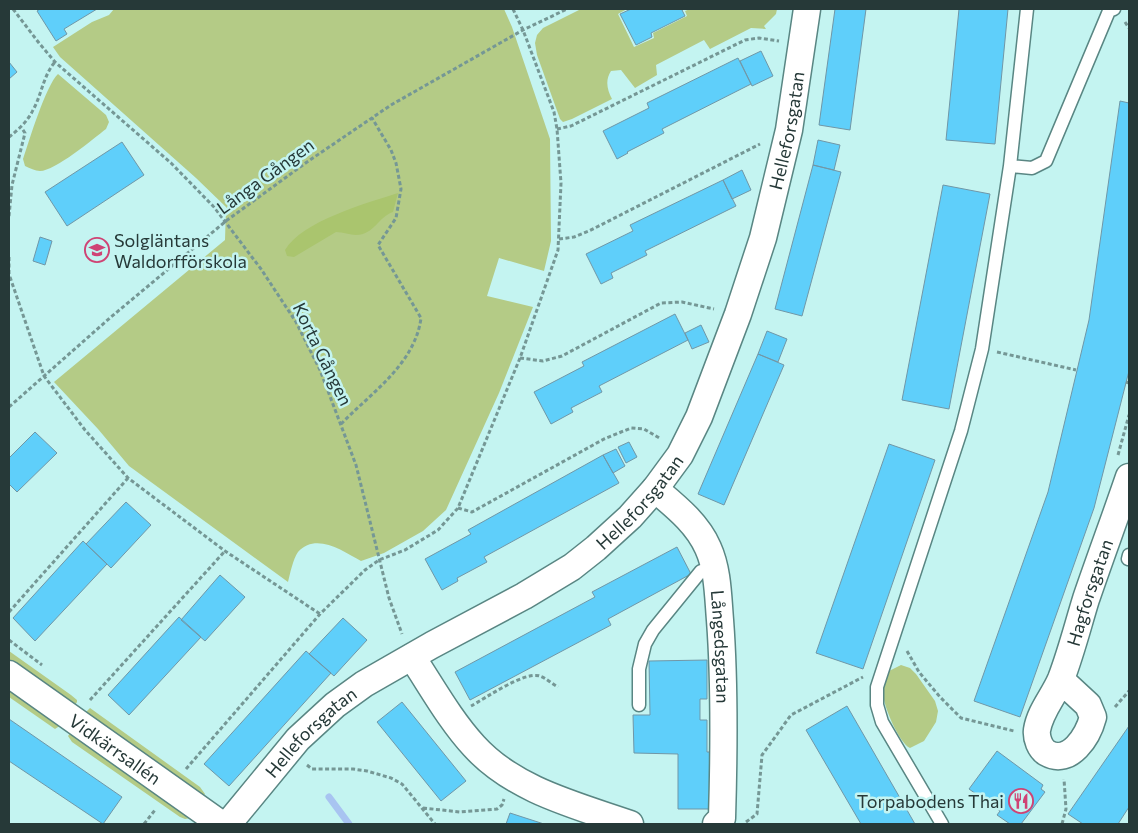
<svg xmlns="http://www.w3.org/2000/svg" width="1138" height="833" viewBox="0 0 1138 833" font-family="Commissioner,sans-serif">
<rect width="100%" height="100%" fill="#c4f4f1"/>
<path fill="#b4cb86" d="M114,9H504L512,27L550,139L551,241L544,271L499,258L487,296L533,307L499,393L446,510L423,531L384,553L361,561C343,551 316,532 298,552C293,559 290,574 288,582L129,466L98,429L54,382L225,240L226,207L196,178L60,57L53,47L92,22L109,15Z
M581,9H627L618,14L634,47L654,38L653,33L687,16L685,11L690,9H777L776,14L764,26L766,29L751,28L710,49L704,40L656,65L657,75L635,88L621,70L611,71C605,80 607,90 612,99L572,119L563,122L560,119L537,55L535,43L537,35L543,28Z
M58,74L106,115L109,122L106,129C93,139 55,171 40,171C35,171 30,168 25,166L23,159C29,141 46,85 58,74Z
M9,651L71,695L77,700V702L75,705L9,662Z
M901,665L910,668L916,674L935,701L938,711L936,722L924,741L910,748C899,743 883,705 883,693C882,686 886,678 889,671Z
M9,686L61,725L55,729L9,697Z
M90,708L200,787L205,794L203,797L87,715L86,712Z
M71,732L191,818L185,819L180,817L72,742L68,736Z"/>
<path fill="#aac56e" d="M398,193L393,212C378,217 374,235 356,235C350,235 343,232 336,232L294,257L287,256L285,250C302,221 367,203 398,193Z"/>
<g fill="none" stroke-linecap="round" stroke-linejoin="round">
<path stroke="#a8c4f1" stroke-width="7" d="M329,797L349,824"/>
</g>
<path fill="#5fcffa" stroke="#7097a7" d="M40,9H97L64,29L67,34L56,41L37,11Z
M631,9H685L682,10L685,16L651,33L652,37L636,45L620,14Z
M835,9H866L850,130L819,125Z
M959,9H1008L995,144L946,140Z
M761,51L773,76L752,86L740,61Z
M738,58L751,84L662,129L664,133L627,152L628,153L617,159L603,131L649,108L647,103Z
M9,62L17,72L9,79Z
M1120,101L1129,103V371L1094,508L1020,717L974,701L1048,492L1089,320Z
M818,140L840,145L834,170L813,165Z
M122,142L144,175L67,226L45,192Z
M813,165L841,172L802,316L775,309Z
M742,170L751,190L732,199L723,180Z
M723,180L736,206L645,251L647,255L611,273L613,278L601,284L586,254L633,231L630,225Z
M943,185L990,194L949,409L902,400Z
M40,237L52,241L45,265L33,261Z
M675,314L688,340L599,386L602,392L571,408L573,412L551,424L534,392L584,366L582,362Z
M701,325L709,342L692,349L685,333Z
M767,331L787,339L778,362L758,354Z
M758,354L784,365L724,505L698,494Z
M35,432L57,453L17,492L9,484V458Z
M629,442L637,457L626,463L618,447Z
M889,444L935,460L863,669L816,653Z
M616,449L625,466L613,473L603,455Z
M603,455L619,483L484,557L487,562L457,578L458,581L442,590L425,559L471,534L468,530Z
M126,502L151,525L111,568L86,544Z
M83,541L107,564L35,641L13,618Z
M677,547L691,574L608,619L611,625L470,700L455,672L595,597L592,592Z
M220,575L245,597L205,641L181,620Z
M179,617L201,637L129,715L108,695Z
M343,618L367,640L334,676L309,654Z
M306,651L331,673L229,786L204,764Z
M707,660V699H700V720H707V752H715L716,809H678V754L634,753L633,715H650L649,661Z
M402,702L466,781L441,801L377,722Z
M847,706L915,824H861L806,730Z
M9,719L122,797L103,824L9,761Z
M1129,726V807L1118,824H1083L1068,814Z
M997,751L1043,785L1041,789L1045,792L1021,824H1010L997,815L1000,811L969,789Z
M510,813L544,824H506Z"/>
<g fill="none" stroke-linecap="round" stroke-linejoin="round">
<defs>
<path id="service" d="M1027,9L1010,166L1032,168L1046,161L1109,11L1114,9
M1128,559L1129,555
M639,705V669L645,644L653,630L701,571L715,568
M942,824L882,722L877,705V687L961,431L982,349L1010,166"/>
<g id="minor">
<path id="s1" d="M655,489C675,506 697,523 708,548C718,570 718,596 720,620C725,686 724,752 722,818L716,824"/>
<path d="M412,657C432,687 450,720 474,746C514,790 575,805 630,824"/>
<path id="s2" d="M9,674L221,824"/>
<path id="s3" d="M1061,680L1088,705L1093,717C1088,736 1070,766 1047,753C1040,749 1036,738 1037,730C1040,711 1054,696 1061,679C1071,653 1078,625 1086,599C1100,558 1115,518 1129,477"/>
<path id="s4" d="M228,824L298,739L335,705L364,684L432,645L524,596L572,567L596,548L630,517L655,489L680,455L699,417L738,314L763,238L789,130L807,9"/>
</g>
</defs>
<use href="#service" stroke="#598683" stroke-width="15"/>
<use href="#minor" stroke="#598683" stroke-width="29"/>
<path stroke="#759795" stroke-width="3" stroke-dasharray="4 2.5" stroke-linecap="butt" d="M13,9L39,43L55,62L171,163L214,207L261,269L296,322L320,370L356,465L389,598L402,634
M1125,22L1129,28
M557,129L571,126L745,40L759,38L779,41
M9,137C18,130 28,121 33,110C42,94 43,76 55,62
M9,216L12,185L25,133L21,127
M559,239L574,237L589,231L760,144
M9,257V278
M10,277L44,376L85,430L128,478L225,551L320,614
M293,317L303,309
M997,352L1076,370
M520,358L543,361L562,356L661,303L682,302L714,309
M1126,382L1129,383
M9,407L111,317L226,221L307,162L391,105L523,30L567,9
M341,424C371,393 415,364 421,318L378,245L396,218L401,189L396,163L391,150L372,118
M1118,455L1129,415
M458,508L472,512L604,439L631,428L644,429L661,439
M9,612L128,478
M9,640L42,665
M907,651L919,672L940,697L961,718L1014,731
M90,700L225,551
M471,706C486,698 524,671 540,676C546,678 552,684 558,687
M1115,707L1129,691
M307,765L312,769H353L367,771L391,778L402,784L435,824
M186,769L320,614L365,570L379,560L405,550L438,530L458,508L520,358L558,250L561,183L557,129L554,112L523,30L513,9
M423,808L460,812L497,809L502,805L504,799
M746,822L757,814L762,755L791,715L863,677
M144,824L155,810
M1062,824L1066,809L1064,779"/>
<use href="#service" stroke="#fff" stroke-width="12"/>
<use href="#minor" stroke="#fff" stroke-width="26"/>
</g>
<defs>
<symbol id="school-ring" viewBox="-11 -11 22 22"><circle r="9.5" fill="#c4f4f1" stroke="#cf4374" stroke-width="1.5"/><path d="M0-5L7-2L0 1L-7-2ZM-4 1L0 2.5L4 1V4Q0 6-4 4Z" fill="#cf4374"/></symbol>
<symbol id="restaurant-ring" viewBox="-11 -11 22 22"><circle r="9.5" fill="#c4f4f1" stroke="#cf4374" stroke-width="1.5"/><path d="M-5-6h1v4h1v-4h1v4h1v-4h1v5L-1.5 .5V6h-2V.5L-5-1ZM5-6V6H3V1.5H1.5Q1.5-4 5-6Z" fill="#cf4374"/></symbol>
</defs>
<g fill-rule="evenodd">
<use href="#school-ring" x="83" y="236" width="28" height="28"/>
<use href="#restaurant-ring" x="1007" y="787" width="28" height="28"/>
</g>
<g text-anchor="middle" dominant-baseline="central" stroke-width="5" stroke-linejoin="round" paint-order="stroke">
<g font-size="18" fill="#263938" stroke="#c4f4f1">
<text stroke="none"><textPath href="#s4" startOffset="934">Helleforsgatan</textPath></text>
<text transform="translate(265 176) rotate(-36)">Långa Gången</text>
<text transform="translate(323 354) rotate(64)">Korta Gången</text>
<text stroke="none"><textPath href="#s4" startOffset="529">Helleforsgatan</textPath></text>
<text stroke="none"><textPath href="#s3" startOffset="291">Hagforsgatan</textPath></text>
<text stroke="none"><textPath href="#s1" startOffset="180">Långedsgatan</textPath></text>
<text stroke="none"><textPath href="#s4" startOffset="124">Helleforsgatan</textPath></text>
<text stroke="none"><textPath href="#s2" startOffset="130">Vidkärrsallén</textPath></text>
</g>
<g font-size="18" fill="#263938" stroke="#c4f4f1" text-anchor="start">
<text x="114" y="240">Solgläntans<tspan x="114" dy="21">Waldorfförskola</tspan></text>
<text x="1004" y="801" text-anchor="end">Torpabodens Thai</text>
</g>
</g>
<rect width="1138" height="833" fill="none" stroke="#263938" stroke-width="20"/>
</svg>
